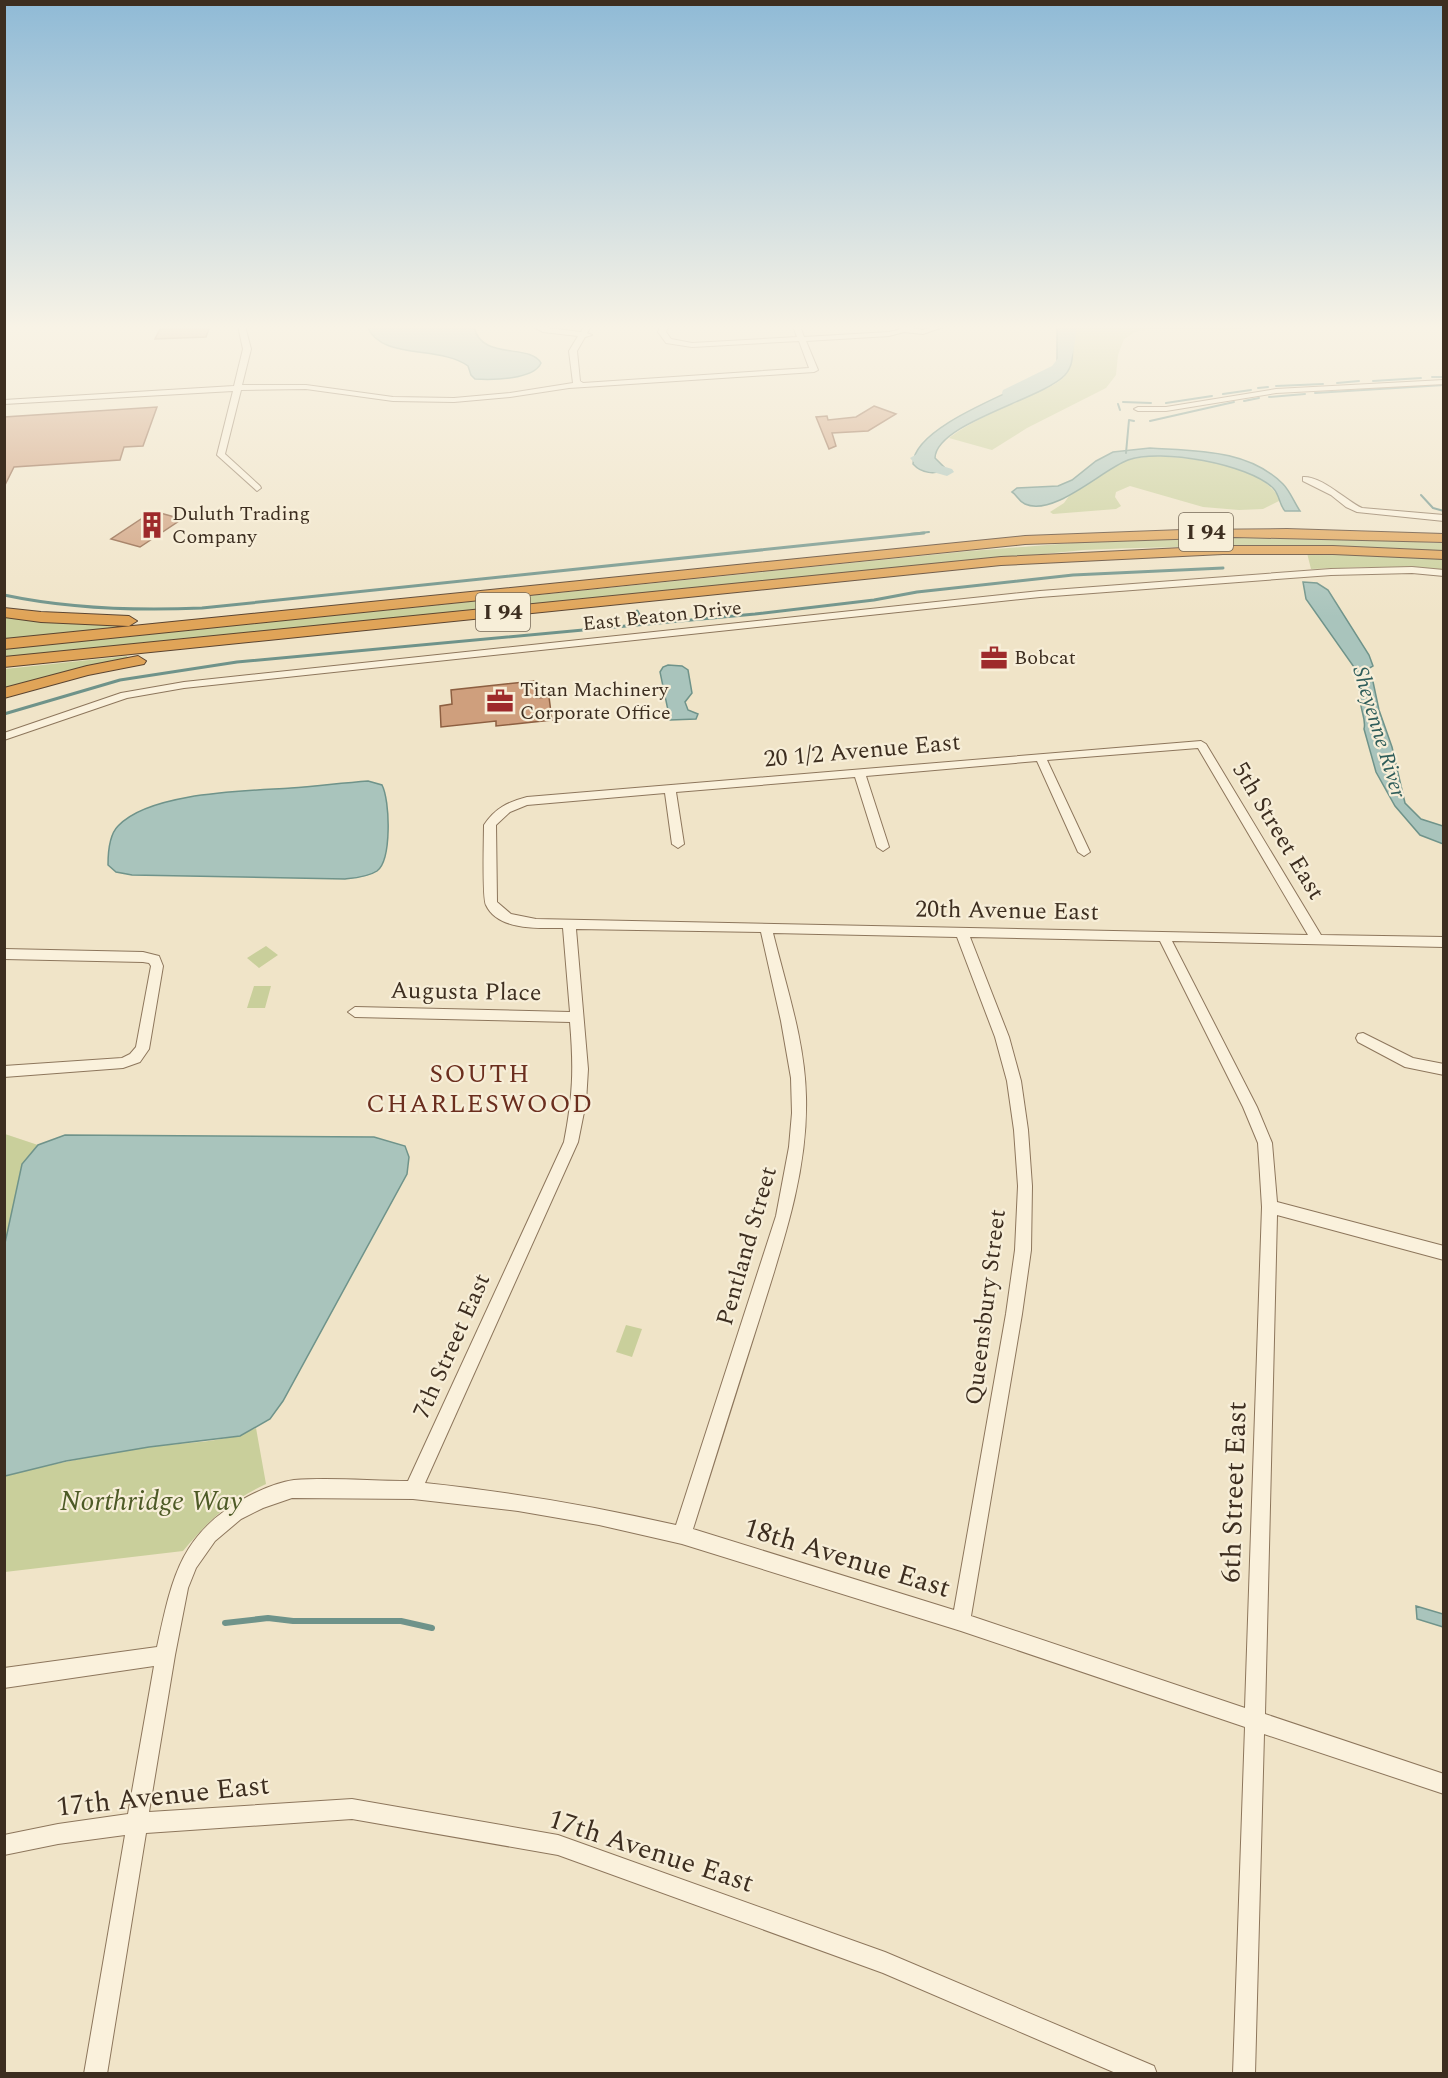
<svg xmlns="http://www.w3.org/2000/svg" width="1448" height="2078" viewBox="0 0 1448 2078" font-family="Spectral,serif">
<rect width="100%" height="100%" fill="#f0e4c8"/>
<path fill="#c9cf9b" d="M1075,326H1280L1227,330L1150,329L1135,332L1124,339L1118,355L1116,375L1106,388L1027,428L992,450L949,438C973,420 1001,409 1028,396C1039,391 1056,386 1065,376C1076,362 1069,341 1075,326Z
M1153,456C1196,459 1256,460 1281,500L1263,509L1239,510L1203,507L1130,486L1116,492L1115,497L1121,506L1116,509L1053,514L1050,512L1064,503L1069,496L1126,460Z
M1276,536L1443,543V551C1323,545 1204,545 1084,550L5,659V649L970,551L1110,540Z
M1307,553L1443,559V571L1367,567L1311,569Z
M5,616L128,624L127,628L5,640Z
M127,656L128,659L5,690V669Z
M266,946L278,955L259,968L247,958Z
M254,986H271L265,1008H247Z
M5,1134L38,1145L22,1164L5,1243Z
M626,1325L642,1329L632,1357L616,1352Z
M256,1428L266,1484C227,1503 211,1518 183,1551L5,1572L4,1476C52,1464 100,1454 149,1447C185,1442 223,1444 256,1428Z"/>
<path fill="#a9c4bc" stroke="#6f938a" stroke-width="1.5" d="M367,326H474C480,361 530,343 541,363C534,380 491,380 475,379L471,375L468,366C440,345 381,361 367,326Z
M1057,326H1075C1069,342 1078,361 1065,375C1043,399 936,423 935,458L945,468C936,476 921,473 913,464C913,425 1022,389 1052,371L1057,364Z
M1150,448C1196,451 1248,449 1283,484C1290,491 1294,502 1300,511H1285C1279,505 1280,495 1273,488C1248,464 1160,448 1128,460C1103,469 1054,517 1025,504C1018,501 1017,495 1012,492L1017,488L1058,486L1072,480L1096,461L1113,452Z
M1303,582L1317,583L1328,590L1369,655L1373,666L1368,669L1372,677L1379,710L1392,747L1405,803L1421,819L1443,826V844L1420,835L1395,806L1376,772L1364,729C1367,718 1358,707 1361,697L1354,667L1306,599Z
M668,665L682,666L688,670L692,693L685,702L688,710L698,714L696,719L670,720L660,672L663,667Z
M368,781L382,785C390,800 392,860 377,871C368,877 355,878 345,879L132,875L116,872L108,865C108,852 109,835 118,826C150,792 246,791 291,788C317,786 342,783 368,781Z
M65,1135L374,1137L405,1146L409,1157L407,1174L283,1401L270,1419L240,1436L149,1447L66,1461L5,1476V1243L22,1164L38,1145Z
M1416,1606L1443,1614V1627L1417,1619Z"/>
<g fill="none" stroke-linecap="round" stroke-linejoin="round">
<path stroke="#6f938a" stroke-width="2" d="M1432,377H1444
M1373,381L1421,378
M1337,383L1359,381
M1276,386L1323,384
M1258,388L1268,387
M1315,393L1444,385
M1223,394L1251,390
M1269,397L1305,394
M1244,401L1259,398
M1123,402L1151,403
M1166,403L1212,396
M1118,404L1120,410
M1150,421L1234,402
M1126,453L1129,420L1134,421
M1421,495L1433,508L1444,511
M910,534L929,532"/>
<path stroke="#6f938a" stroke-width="3" d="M4,595C70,609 135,611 202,608L924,533
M637,611L644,623
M4,714L120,680L237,662L755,614L874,600L917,592L1073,575L1223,568"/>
<path stroke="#6f938a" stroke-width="6" d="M225,1623L268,1618L293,1621H401L432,1628"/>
<path fill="#a9c4bc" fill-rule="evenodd" d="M1065,326H1077C1075,336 1075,349 1071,358C1065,371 1017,399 1003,396L1002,393L1003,390L1052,366L1059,357Z
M917,454L929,462L952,469L954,472L947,476L919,468L910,458Z"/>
</g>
<path fill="#cf9f7d" stroke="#8d5f41" stroke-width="1.5" d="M210,326L206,337L155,339L160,329Z
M874,406L896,414L868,431L832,433L836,446L829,449L816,417L827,416L828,420L856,417Z
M157,407L143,446L124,447L120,460L14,467L4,487V417Z
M153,511L182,519L140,547L111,539Z
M534,681L536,698L549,697L552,720L496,726V721L441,727L440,706L452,704L451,690Z"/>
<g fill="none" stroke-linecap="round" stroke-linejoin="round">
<defs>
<path id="minor" d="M238,326H245L251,349L242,385H306L393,397L454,398L510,393L573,383L569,351L578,336L543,332L532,326L581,332L584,326H591L587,333L592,335L585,337L577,351L580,381L583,383L809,368L799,341L692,347L666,343L658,332L661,326H668L666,332L671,339L692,343L797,337L793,326H800L804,337L889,332L898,330L903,326L923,330L935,326H946L923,334L904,332L889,336L806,341L818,370L814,372L569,388L510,397L454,402L393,401L306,389L241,390L225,454L260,486L261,488L257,491L217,455L233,391L4,404V400L234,386L243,349Z
M1444,380V384L1276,393L1166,411H1138L1134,409L1138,407H1166L1276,389Z
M1303,477C1322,476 1345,500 1362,508L1444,515V521L1357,512L1346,507L1331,495L1303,481Z
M1412,567L1444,570V576L1412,573L1331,575L1040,597L184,688L127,698L4,740V733L121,693L184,682L1040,591L1331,569Z
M1201,741L1206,744L1321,935L1444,937V947L1172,941L1257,1107L1272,1143L1277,1202L1444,1246V1260L1277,1215L1265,1714L1444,1774V1794L1264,1734L1255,2074H1233L1245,1727L961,1631L682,1544L599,1525L518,1511L413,1499L292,1498L263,1508L241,1519L215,1541L196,1568L188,1588L175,1655L149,1812L352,1799L558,1835L885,1952L1154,2066L1157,2074H1118L883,1973L558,1855L352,1819L146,1833L107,2074H84L125,1835L58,1844L4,1855V1835L58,1824L128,1814L154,1666L4,1688V1668L157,1647C172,1578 180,1533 247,1497C260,1490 279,1482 294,1480C331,1477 371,1481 408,1481L564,1142C573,1096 574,1069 570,1022L355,1017L348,1012L355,1007L570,1012L563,928C540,928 498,931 486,905C482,897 484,838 484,825C495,808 508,802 527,797ZM1198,748L1308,935L536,919L511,914L497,902L496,825L510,812L527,805L665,793L672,844L678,848L684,844L676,792L855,777L877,847L883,851L889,847L866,776L1037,761L1078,852L1084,856L1090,852L1047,760ZM576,929L761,932L781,1021L791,1078L792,1113L789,1147L776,1216L676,1525C593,1506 510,1492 425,1483L578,1142L586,1102L588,1069ZM773,933L957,937L995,1037L1007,1081L1014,1130L1018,1186L1015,1250L1006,1314L954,1610L693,1529C715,1459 737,1388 760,1317C782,1246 808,1173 806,1097C805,1041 786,986 773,933ZM970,937L1160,941L1243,1107L1258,1143L1262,1207L1245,1708L971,1616L1022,1314L1031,1250L1032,1186L1028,1130L1021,1081L1009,1037Z
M4,949L143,952L159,956L163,966L149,1049L140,1062L123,1068L4,1077V1066L122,1058L130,1054L136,1047L151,966L149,963L143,962L4,959Z
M1363,1033L1413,1058L1444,1064V1075L1405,1067L1358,1042L1356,1038L1358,1034Z"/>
<path id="highway" d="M1287,529L1444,534V542L1235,537L1025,544L4,649V639L1025,536L1182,530Z
M1223,546H1333L1444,551V559L1333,554H1223L1001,565L4,667V657L1001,557Z
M4,608L41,612L129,616L137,621L129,626L41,622L4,617Z
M138,656L146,661L144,664L88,675L4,698V688L87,666Z"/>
</defs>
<use href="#minor" stroke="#8d765c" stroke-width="2"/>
<use href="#highway" stroke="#5b4430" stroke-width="2"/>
<use href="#minor" fill="#faf1dc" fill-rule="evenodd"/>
<use href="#highway" fill="#e0a458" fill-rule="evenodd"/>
</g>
<linearGradient id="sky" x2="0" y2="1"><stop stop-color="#8fbad6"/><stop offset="0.53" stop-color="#f8f3e6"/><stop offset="1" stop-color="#f8f3e6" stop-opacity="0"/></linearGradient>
<rect width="1448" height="617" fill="url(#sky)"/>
<defs>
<symbol id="building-bare" viewBox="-9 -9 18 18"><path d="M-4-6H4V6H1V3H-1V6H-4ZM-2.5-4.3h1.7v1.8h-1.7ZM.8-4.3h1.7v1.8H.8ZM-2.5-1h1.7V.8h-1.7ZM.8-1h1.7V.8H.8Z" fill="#9e2a2b" stroke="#f7eed8" stroke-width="2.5" paint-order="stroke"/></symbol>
<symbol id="office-bare" viewBox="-9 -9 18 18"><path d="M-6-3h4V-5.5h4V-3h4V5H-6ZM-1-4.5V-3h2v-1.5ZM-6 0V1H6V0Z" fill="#9e2a2b" stroke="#f7eed8" stroke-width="2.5" paint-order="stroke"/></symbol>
</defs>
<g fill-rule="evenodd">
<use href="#building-bare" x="133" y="506" width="38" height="38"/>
<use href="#office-bare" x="975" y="639" width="38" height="38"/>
<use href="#office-bare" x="481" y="682" width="38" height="38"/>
</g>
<g text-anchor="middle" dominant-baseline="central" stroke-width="4.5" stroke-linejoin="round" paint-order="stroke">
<g font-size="20" fill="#3d2e20" stroke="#f7eed8" text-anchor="start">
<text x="172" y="514">Duluth Trading<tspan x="172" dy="23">Company</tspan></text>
<text x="1014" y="658">Bobcat</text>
<text x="520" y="690">Titan Machinery<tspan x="520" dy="23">Corporate Office</tspan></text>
</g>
<g font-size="20" fill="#3d2e20" stroke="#f7eed8">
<text transform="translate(662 616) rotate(-6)">East Beaton Drive</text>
</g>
<g fill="#f7eed8" stroke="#756857" stroke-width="1.5">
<rect x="1179" y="513" width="54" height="38" rx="4.5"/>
<rect x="476" y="593" width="54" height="38" rx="4.5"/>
</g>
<g font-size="22" font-weight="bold" fill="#3d2e20">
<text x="1206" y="532">I 94</text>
<text x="503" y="612">I 94</text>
</g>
<g font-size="22" font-style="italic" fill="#2f5d5a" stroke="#f7eed8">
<text transform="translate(1379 732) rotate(73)">Sheyenne River</text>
</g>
<g font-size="24" fill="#3d2e20" stroke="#f7eed8">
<text transform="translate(862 751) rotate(-5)">20 1/2 Avenue East</text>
<text transform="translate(1278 831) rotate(59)">5th Street East</text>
<text transform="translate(1007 911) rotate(1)">20th Avenue East</text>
<text transform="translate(466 992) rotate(1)">Augusta Place</text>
<text transform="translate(747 1246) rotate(-74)">Pentland Street</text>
<text transform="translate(986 1307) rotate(-83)">Queensbury Street</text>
<text transform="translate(452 1346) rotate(-66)">7th Street East</text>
</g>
<g font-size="26" letter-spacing="1.5" fill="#6b2e1e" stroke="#f7eed8">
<text x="480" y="1074">SOUTH<tspan x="480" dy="30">CHARLESWOOD</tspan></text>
</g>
<g font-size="28" fill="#3d2e20" stroke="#f7eed8">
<text transform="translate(1234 1492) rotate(-88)">6th Street East</text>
<text transform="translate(847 1558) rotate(17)">18th Avenue East</text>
<text transform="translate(163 1796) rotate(-6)">17th Avenue East</text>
<text transform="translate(651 1851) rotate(18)">17th Avenue East</text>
</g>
<g font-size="28" font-style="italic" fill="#4d5a26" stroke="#f7eed8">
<text x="151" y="1501">Northridge Way</text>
</g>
</g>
<rect width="1448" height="2078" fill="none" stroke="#3d2e20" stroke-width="12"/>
</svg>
